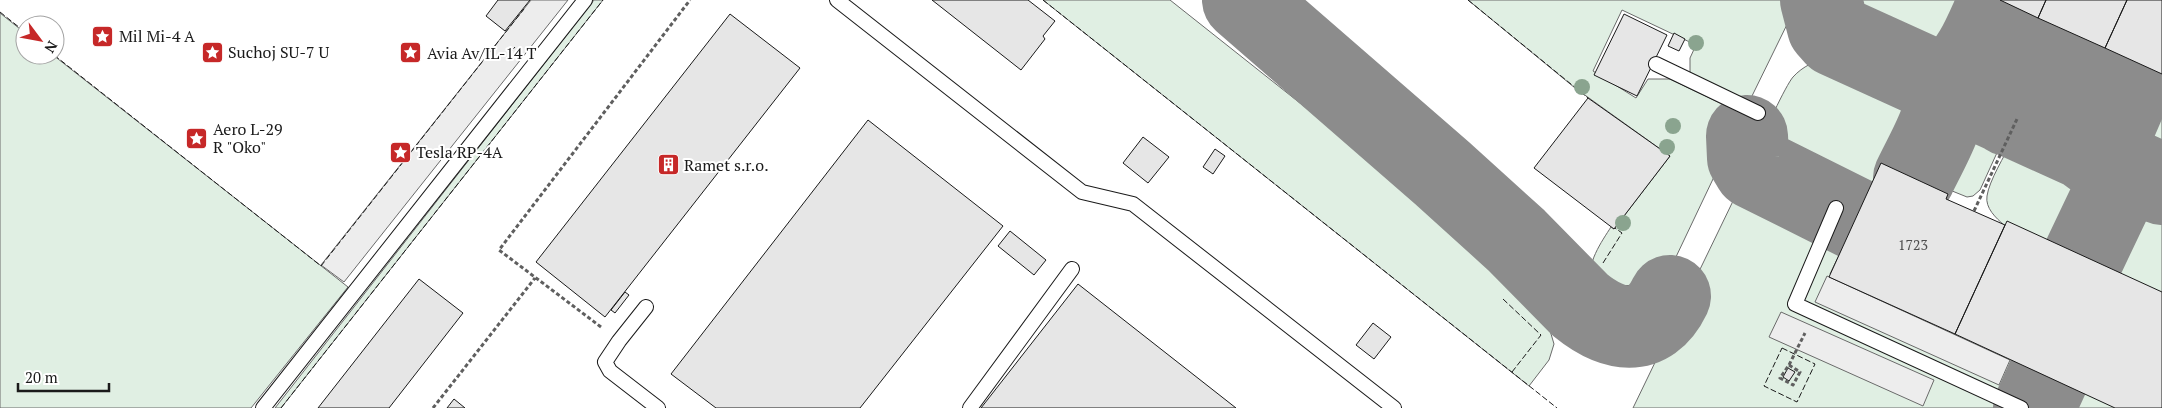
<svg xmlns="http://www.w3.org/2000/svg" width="2162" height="408" viewBox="0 0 2162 408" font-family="'PT Serif',serif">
<rect width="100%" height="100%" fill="#fff"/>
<path fill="#e0efe3" stroke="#6a6a6a" d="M594,0H603L281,408H275Z
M1043,0H1170L1484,249L1531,290L1546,317L1554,344L1549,360L1529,386Z
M1468,0H1799L1751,98L1745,100L1690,73V58L1696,45L1622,10L1593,71L1636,98L1648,79H1670L1739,112L1742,118L1675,259L1647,282L1637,285L1601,287L1592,282C1585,265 1602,241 1611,227L1614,229L1670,156L1575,88Z
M1839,0H1988C1981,15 1965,54 1953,63C1946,68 1937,68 1930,66L1860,33L1846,18Z
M2011,4L2062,28C2055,45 2039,96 2021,101C2011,104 1999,97 1991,93C1980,87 1978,79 1979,67Z
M0,13L25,33V55H53L348,287L251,408H0Z
M2082,38L2133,60C2126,75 2111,115 2101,126C2094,134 2086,134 2077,131C2069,129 2059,124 2055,116C2048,101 2076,53 2082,38Z
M1830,57L1848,58L1919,90C1947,105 1915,150 1905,171L1882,161L1862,206L1773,166C1767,161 1761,156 1761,147C1761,137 1786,85 1793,77C1803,66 1815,61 1830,57Z
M2152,69L2162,73V169C2155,169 2150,166 2143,163C2136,160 2128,157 2125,150C2117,133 2145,85 2152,69Z
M1966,115C1977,114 2000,123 2006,133L1980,190L1973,196L1967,197L1925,180L1951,126L1959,117Z
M2020,135L2088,167C2098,173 2100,181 2098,193L2071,250L2097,261L2123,204C2136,191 2147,194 2162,201V408H1633L1734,199C1741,190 1750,186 1761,189L1851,230L1830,274L2004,225C1996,218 1985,208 1987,196C1989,181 2005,155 2012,141Z"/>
<path fill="#ededed" stroke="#6a6a6a" d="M531,0H568L344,282L321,265Z
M1827,276L2010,360L1999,385L1815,302Z
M1781,312L1934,380L1923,406L1769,337Z"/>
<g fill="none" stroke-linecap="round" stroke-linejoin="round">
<path stroke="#8c8c8c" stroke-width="82" d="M1243,0L1442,173L1516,240L1580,305C1612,331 1649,340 1670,296
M1821,0L1828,27L1836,36L2162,184
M2008,115C2020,115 2029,115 2039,107L2072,32
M1747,136L1748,158L1754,168L1856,219
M2101,157L2141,64
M1914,178C1922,160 1951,112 1944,94C1940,86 1931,81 1924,76L1951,79C1976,62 1987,26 2000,0
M2084,256L2114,193C2118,171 2101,161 2086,150
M2034,408L2048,377"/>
</g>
<path fill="#e6e6e6" stroke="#1a1a1a" d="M498,0H530L505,31L486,16Z
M932,0H1028L1055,21L1043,36L1045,39L1021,70Z
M2000,0H2046L2038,18Z
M2046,0H2127L2105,48L2038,18Z
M2127,0H2162V74L2105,48Z
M730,14L800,68L605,317L536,262Z
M1624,14L1667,35L1637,96L1594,75Z
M1674,33L1685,39L1679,51L1668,46Z
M1588,98L1670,156L1614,229L1534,168Z
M868,120L1003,226L860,408H716L671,374Z
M1143,137L1169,157L1148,183L1123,163Z
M1215,149L1225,156L1213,174L1203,167Z
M1881,163L1948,194L1946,199L2005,225L1955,334L1829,277Z
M2007,221L2162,292V408H2115L1955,334Z
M1010,231L1046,260L1034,275L998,246Z
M419,279L463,313L389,408H318Z
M1078,284L1236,408H981Z
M625,292L629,295L615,313L611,310Z
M1373,323L1391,337L1374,359L1356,345Z
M1788,368L1795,372L1789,381L1783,377Z
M454,399L465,408H447Z"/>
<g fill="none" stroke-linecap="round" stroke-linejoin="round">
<defs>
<path id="service" d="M837,0L1082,192L1133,204L1394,408
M1656,64L1758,113
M1836,208L1795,304L2021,408
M646,307L619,341L605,362L610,371L658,408
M263,408L585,0
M970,408L1072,269"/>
</defs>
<use href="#service" stroke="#1a1a1a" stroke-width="16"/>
<path stroke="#5f5f5f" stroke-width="3" stroke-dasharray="4 2.5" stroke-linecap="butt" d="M1974,211L2017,119
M601,327L499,250L690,0
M1789,365L1800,372L1793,385L1780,378L1789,365L1805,333
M433,408L535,278"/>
<use href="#service" stroke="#fff" stroke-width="14"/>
<path stroke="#1a1a1a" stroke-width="1" stroke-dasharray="6 2.5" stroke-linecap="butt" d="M1043,0L1557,408
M1468,0L1588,98
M0,12L25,32
M54,55L321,266L524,9
M508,55L515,47
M1603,263L1622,233L1615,228
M1503,299L1541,335L1512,372
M1782,348L1815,364L1797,402L1764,386Z
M281,408L603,0"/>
</g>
<g fill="#8aa48f">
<circle cx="1696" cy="43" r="8"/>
<circle cx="1582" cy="87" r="8"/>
<circle cx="1673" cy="126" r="8"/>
<circle cx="1667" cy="147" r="8"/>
<circle cx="1623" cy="223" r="8"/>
</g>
<defs>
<symbol id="sight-square" viewBox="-11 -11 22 22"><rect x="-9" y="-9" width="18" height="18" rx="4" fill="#c62828" stroke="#fff"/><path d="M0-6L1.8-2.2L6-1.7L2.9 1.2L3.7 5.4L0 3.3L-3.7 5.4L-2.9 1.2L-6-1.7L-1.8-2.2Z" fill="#fff"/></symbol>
<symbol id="building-square" viewBox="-11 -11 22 22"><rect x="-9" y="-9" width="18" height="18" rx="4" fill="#c62828" stroke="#fff"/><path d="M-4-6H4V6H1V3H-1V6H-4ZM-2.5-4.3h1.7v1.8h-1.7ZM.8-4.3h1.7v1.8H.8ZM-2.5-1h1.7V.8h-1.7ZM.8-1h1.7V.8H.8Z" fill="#fff"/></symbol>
</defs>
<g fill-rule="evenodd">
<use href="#sight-square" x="90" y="24" width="25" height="25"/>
<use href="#sight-square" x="200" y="40" width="25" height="25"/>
<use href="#sight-square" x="398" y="40" width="25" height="25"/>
<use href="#sight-square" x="184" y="126" width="25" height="25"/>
<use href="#sight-square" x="388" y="140" width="25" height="25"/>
<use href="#building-square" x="656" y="152" width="25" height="25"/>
</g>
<g text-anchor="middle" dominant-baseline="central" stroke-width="4" stroke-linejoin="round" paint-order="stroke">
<g font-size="14" fill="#4d4d4d">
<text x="1913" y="244">1723</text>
</g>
<g font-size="16" fill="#1a1a1a" stroke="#fff" text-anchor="start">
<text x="119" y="36">Mil Mi-4 A</text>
<text x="228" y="52">Suchoj SU-7 U</text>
<text x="427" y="53">Avia Av/IL-14 T</text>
<text x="213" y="129">Aero L-29<tspan x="213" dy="18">R "Oko"</tspan></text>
<text x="416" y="152">Tesla RP-4A</text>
<text x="684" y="165">Ramet s.r.o.</text>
</g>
</g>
<g transform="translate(40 40) rotate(122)"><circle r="24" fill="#ffffff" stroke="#a3a3a3"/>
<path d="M0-4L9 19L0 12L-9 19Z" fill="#c62828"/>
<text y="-8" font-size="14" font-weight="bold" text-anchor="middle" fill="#1a1a1a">N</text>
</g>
<path d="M18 383v8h91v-8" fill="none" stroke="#1a1a1a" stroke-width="2.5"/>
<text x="25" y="383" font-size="15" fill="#1a1a1a" stroke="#ffffff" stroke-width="4" paint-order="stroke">20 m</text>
</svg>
